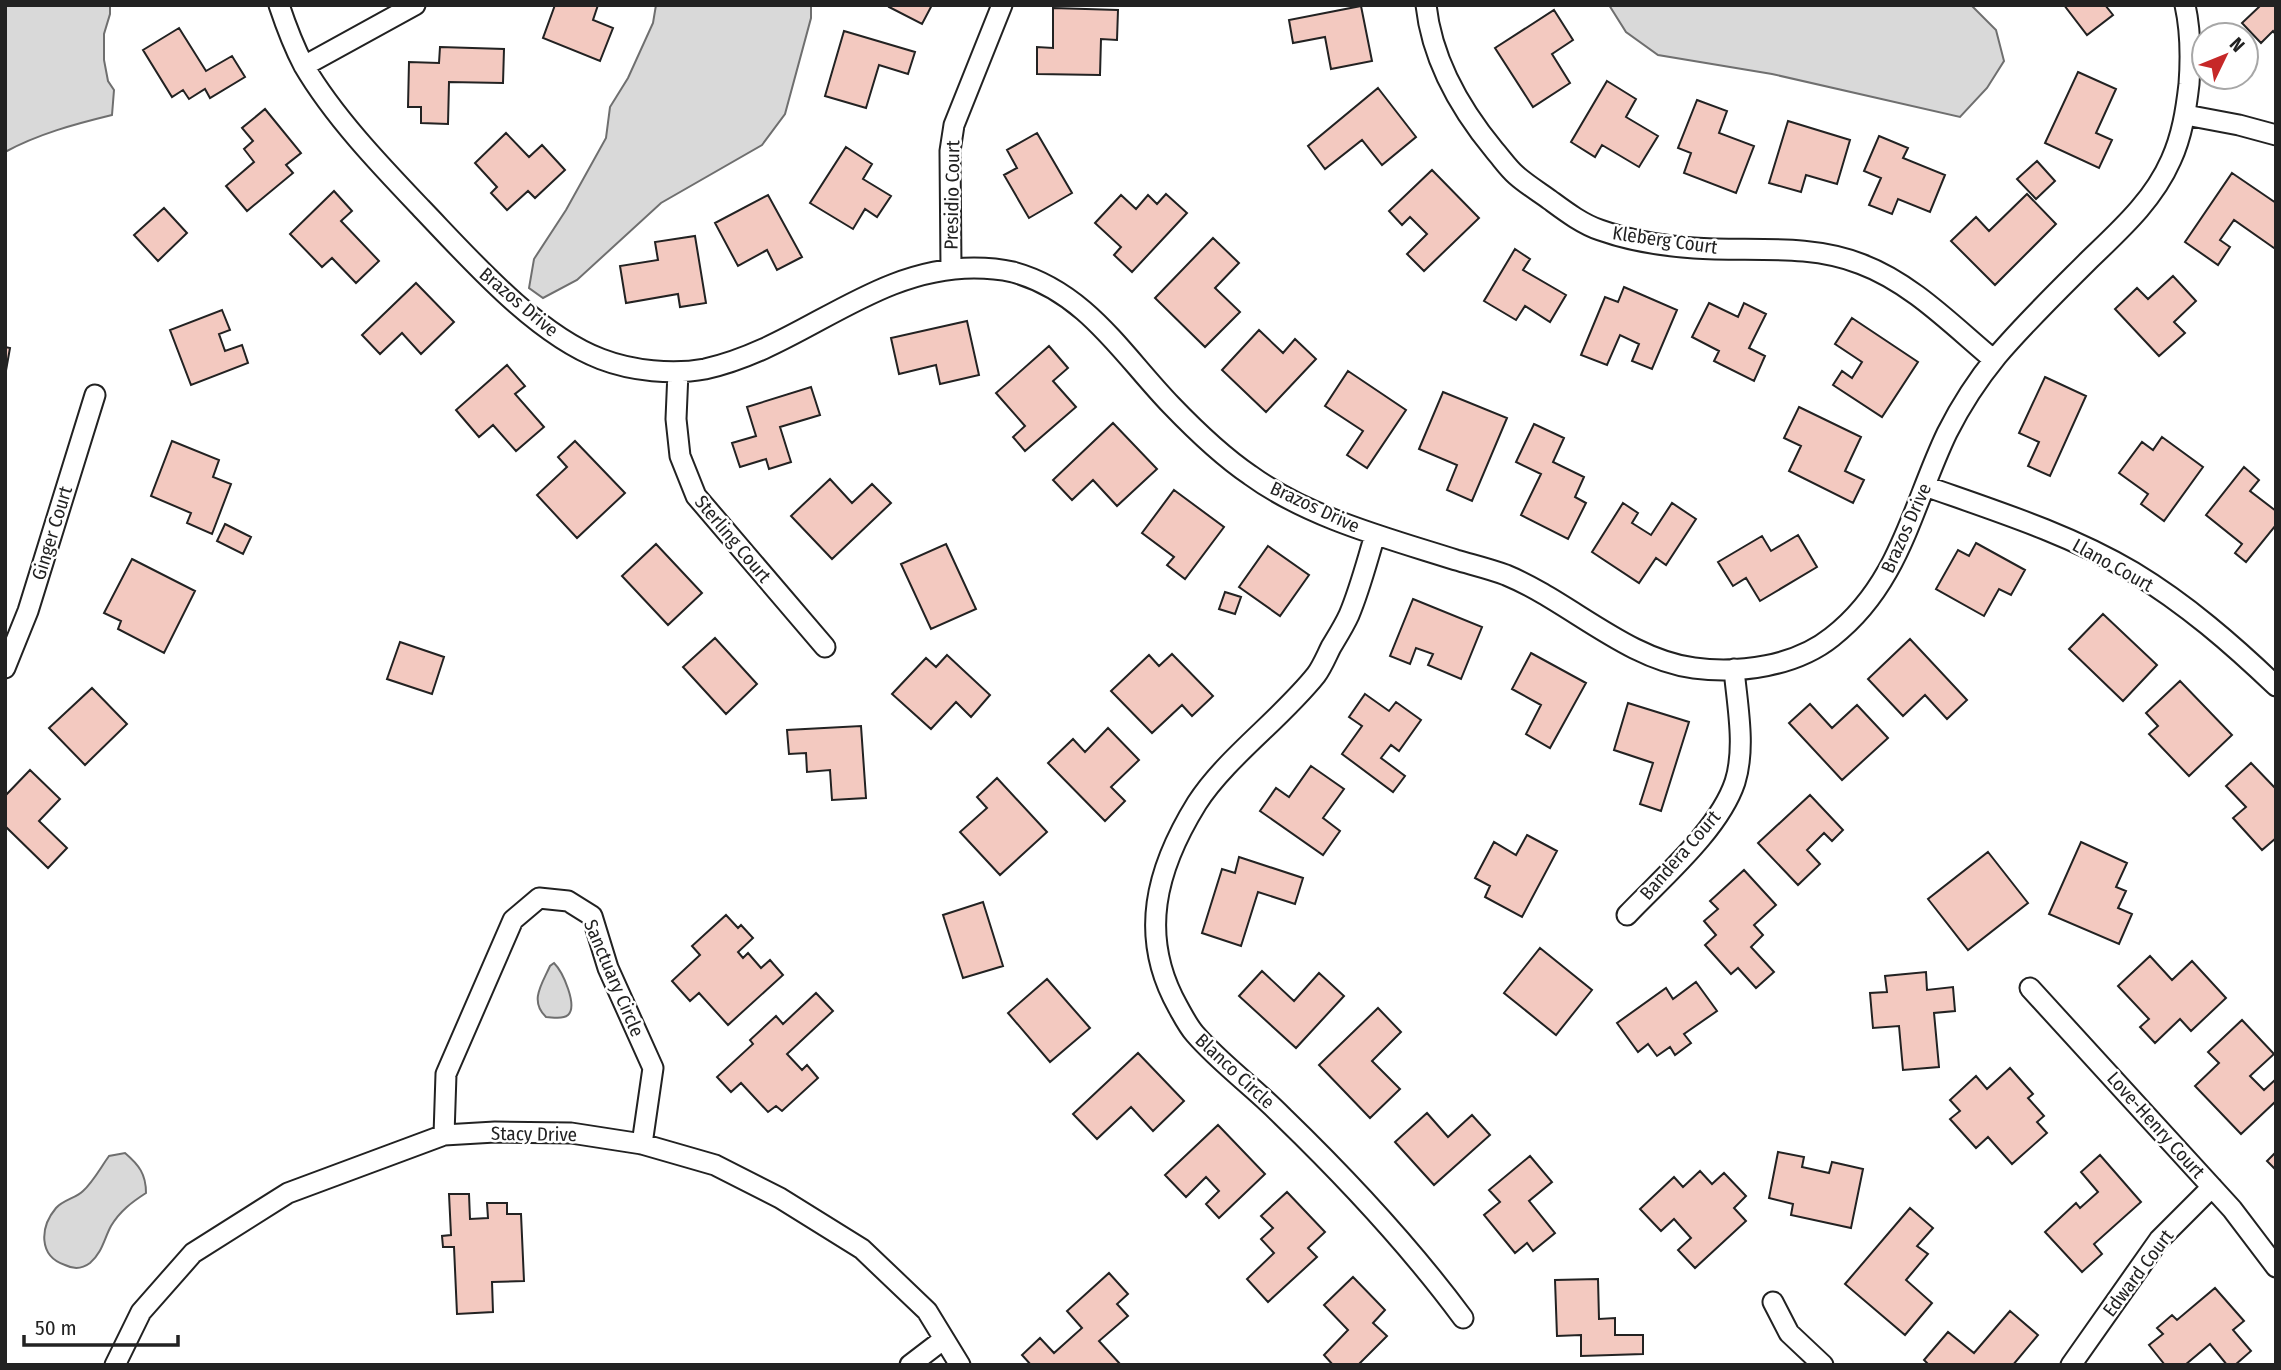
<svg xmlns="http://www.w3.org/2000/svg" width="2281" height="1370" viewBox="0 0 2281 1370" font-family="'Fira Sans Condensed',sans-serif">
<rect width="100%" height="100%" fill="#fff"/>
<path fill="#d9d9d9" stroke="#6f6f6f" stroke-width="2" d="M5,5H110V14L104,34V60L108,81L114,90L112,115C75,124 38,134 5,152Z
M656,5H811V18L785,114L762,145L661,203L577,280L543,298L529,288L534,259L566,210L606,138L610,107L628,78L653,23Z
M1609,5H1971L1996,30L2004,61L1987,88L1960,117L1772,74L1658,55L1626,32Z
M554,963C563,972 578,1006 568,1015C563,1020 552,1017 546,1017C529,1001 542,984 550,966Z
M125,1153C139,1165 146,1174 146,1193C132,1202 120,1211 111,1226C104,1239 102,1253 90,1263C82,1269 73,1269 65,1265C38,1256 40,1227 56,1208C63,1200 76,1198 83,1191C93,1182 101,1167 109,1156Z"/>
<path fill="#f3c9c0" stroke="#222" stroke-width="2" d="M555,5H598L593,20L613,28L600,61L543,38Z
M890,5H932L922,24L889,7Z
M2064,5H2105L2113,15L2087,35Z
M2261,5H2276V35L2273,31L2261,43L2242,23Z
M1361,6L1372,61L1331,69L1325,37L1293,43L1289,20Z
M1053,8L1118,10L1117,40L1101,39L1100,75L1037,74V47L1053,48Z
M1554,10L1573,40L1552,54L1570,83L1533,107L1495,48Z
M179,28L206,71L232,56L245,77L210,98L205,89L189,99L183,90L172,97L143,50Z
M844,31L915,52L908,74L879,65L866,108L825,96Z
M440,47L504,49L503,83L449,82L448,124L421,123V107H408L409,62L439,63Z
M2078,72L2116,89L2096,133L2112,140L2099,168L2045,143Z
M1607,81L1636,99L1626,117L1658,136L1639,167L1602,145L1595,157L1571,142Z
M1378,88L1416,137L1382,165L1362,140L1325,169L1308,146Z
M1697,100L1727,111L1719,133L1754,146L1736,193L1684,173L1691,153L1678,148Z
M265,109L301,153L286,165L293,173L247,211L226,186L254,162L244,149L253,141L242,128Z
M1788,121L1850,140L1837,184L1806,175L1801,192L1769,183Z
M506,133L529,157L542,145L565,170L535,198L528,191L507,210L491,193L497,187L475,163Z
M1037,133L1072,193L1029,218L1004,175L1017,168L1007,150Z
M1879,136L1908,148L1903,158L1945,175L1930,212L1898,199L1892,214L1869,205L1881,178L1864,171Z
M846,147L872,164L863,179L891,196L877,217L865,209L853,229L810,203Z
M2037,161L2055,181L2036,199L2017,179Z
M1432,170L1479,218L1424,271L1407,254L1427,234L1410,217L1402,225L1389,211Z
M2232,173L2276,203V246L2274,248L2234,220L2220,240L2230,247L2218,265L2185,242Z
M334,191L352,211L341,221L379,261L356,283L332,258L322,267L290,234Z
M1166,194L1187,213L1132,272L1114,255L1121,247L1095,223L1121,195L1136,209L1148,195L1157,204Z
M2027,194L2056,224L1995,285L1951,241L1976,217L1989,231Z
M768,195L802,257L777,270L767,250L738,266L715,223Z
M164,208L187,233L158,261L134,235Z
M695,236L706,303L680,307L678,294L626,303L620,266L658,260L655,242Z
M1213,238L1239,263L1215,288L1240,312L1205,347L1155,298Z
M1515,249L1530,259L1523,270L1566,295L1550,322L1525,306L1516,320L1484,301Z
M2173,276L2196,301L2174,322L2185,333L2159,356L2115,309L2137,288L2148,299Z
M416,283L454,322L421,354L402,333L380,354L362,335Z
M1624,287L1677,310L1652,369L1632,361L1639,344L1620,335L1607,365L1581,355L1605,297L1618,302Z
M1709,303L1738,317L1744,303L1766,314L1749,348L1765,356L1754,381L1714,361L1719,351L1692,337Z
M222,310L230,330L219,334L225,351L242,345L248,363L191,385L170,330Z
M1852,318L1918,362L1882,417L1833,385L1842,371L1852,378L1862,362L1835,344Z
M967,321L979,375L940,384L936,365L899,374L891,338Z
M1259,330L1283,353L1295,339L1316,359L1266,412L1222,370Z
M1049,346L1068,368L1053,381L1076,407L1025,451L1013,437L1025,426L996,393Z
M5,347L10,348L5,376Z
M507,365L525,386L515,394L544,427L516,451L493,425L479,437L456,410Z
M1348,371L1406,410L1367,468L1347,455L1363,431L1325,406Z
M2045,377L2086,396L2050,476L2028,466L2039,442L2019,433Z
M811,387L820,415L780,427L791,462L769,469L766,459L740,467L732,443L756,436L747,407Z
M1443,392L1507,418L1472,501L1447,490L1457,465L1419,449Z
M1799,407L1861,437L1845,471L1864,480L1853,503L1789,471L1801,446L1784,438Z
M1113,423L1157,469L1117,506L1093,480L1072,500L1053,480Z
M1534,424L1564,438L1553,462L1584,477L1575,497L1586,503L1568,539L1521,515L1541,474L1516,462Z
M2162,437L2203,467L2164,521L2141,504L2148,494L2119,473L2142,442L2153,450Z
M172,441L219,460L213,477L231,484L212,534L187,523L191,513L151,496Z
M575,441L625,493L577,538L537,495L567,467L558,457Z
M2244,467L2259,480L2250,491L2276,511V525L2246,562L2235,553L2242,544L2206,515Z
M830,479L852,503L872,484L891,503L832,559L791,516Z
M1174,490L1224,527L1185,579L1167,565L1174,557L1142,533Z
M1623,503L1638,513L1632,523L1651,535L1672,503L1696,519L1666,565L1656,558L1639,583L1592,552Z
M225,524L251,537L243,554L217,541Z
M1798,535L1817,567L1760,601L1746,578L1733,586L1718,562L1762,536L1771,551Z
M1976,543L2025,570L2011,595L1999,589L1984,616L1936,589L1958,550L1969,556Z
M656,544L702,593L668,625L622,576Z
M946,544L976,609L931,629L901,564Z
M1268,546L1309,575L1280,616L1239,587Z
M132,559L195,591L164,653L118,629L121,621L104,613Z
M1225,592L1241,597L1235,614L1219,609Z
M1413,599L1482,627L1461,679L1428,665L1433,654L1416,648L1410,664L1390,656Z
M2103,614L2157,665L2123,701L2069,649Z
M715,638L757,684L726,714L683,667Z
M1910,639L1967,700L1947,719L1925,695L1903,716L1868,679Z
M400,642L444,657L432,694L387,679Z
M1531,653L1586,683L1550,748L1526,734L1541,705L1512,689Z
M1172,654L1213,696L1192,716L1182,705L1152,733L1111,691L1149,655L1159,666Z
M947,655L990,695L971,717L956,702L931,729L892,694L926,658L936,667Z
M2180,681L2232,735L2189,776L2149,734L2158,726L2146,713Z
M92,688L127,724L85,765L49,728Z
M1365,694L1389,711L1396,702L1421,720L1399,751L1391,745L1381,758L1405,776L1393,792L1342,754L1362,726L1349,717Z
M1628,703L1689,722L1661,811L1640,804L1653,763L1614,750Z
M1810,704L1832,728L1857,705L1888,738L1842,780L1789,723Z
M861,726L866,798L832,800L830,770L807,772L806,753L789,754L787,730Z
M1108,728L1139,760L1111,787L1125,801L1105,821L1048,763L1073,739L1085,752Z
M2251,763L2276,789V838L2262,850L2233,818L2246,807L2226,786Z
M1311,766L1344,789L1323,818L1340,831L1323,855L1260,811L1276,788L1289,797Z
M30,770L60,799L39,821L67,848L48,868L5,826V796Z
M997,778L1047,832L1000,875L960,832L987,808L977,797Z
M1810,795L1843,830L1832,841L1824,833L1807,850L1820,864L1798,885L1758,843Z
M1527,835L1557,851L1522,917L1485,897L1490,886L1475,878L1494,842L1516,855Z
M2081,842L2127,863L2116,887L2126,891L2118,908L2132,914L2119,944L2049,914Z
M1988,852L2028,903L1968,950L1928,899Z
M1239,857L1303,878L1295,904L1258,892L1241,946L1202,933L1222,869L1235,873Z
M1744,870L1776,905L1754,925L1763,935L1751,947L1774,972L1756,988L1738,968L1731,974L1705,945L1716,935L1704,921L1718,909L1710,901Z
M983,902L1003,966L963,978L943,915Z
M726,915L738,928L741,925L753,938L738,952L743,958L748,953L761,968L770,960L783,975L728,1025L699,993L690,1001L672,981L700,955L692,946Z
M1540,948L1592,990L1556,1035L1504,993Z
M2150,956L2172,980L2192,961L2226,998L2191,1031L2180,1019L2155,1043L2140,1027L2149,1019L2118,986Z
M1262,971L1294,1001L1319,973L1344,996L1296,1048L1239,996Z
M1926,972L1927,990L1953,987L1955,1011L1934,1013L1939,1067L1903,1070L1899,1026L1873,1028L1870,993L1887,992L1885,976Z
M1047,979L1090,1028L1050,1062L1008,1013Z
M1696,982L1717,1011L1684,1034L1691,1043L1675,1055L1670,1047L1657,1056L1648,1044L1638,1052L1617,1023L1666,988L1673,999Z
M816,993L833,1011L787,1054L802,1070L807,1065L818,1078L782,1111L776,1106L768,1112L741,1083L731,1092L717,1077L753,1044L750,1040L776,1016L783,1024Z
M1378,1008L1401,1032L1372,1061L1400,1089L1370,1118L1319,1065Z
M2242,1020L2274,1054L2250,1076L2264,1090L2276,1079V1101L2241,1134L2195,1086L2219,1063L2208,1052Z
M1138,1053L1184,1101L1153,1131L1131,1107L1097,1139L1073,1114Z
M2010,1068L2033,1094L2028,1098L2044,1116L2037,1122L2047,1133L2012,1164L1988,1137L1976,1148L1950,1119L1960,1111L1950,1100L1976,1076L1987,1089Z
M1427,1113L1448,1137L1472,1115L1490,1135L1434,1185L1395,1142Z
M1218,1125L1265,1174L1219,1218L1206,1204L1219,1191L1206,1177L1186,1197L1165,1175Z
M1778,1152L1804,1157L1802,1167L1829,1173L1832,1162L1863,1169L1851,1228L1791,1215L1793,1204L1769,1198Z
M2276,1152V1170L2267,1161Z
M2100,1155L2141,1202L2094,1244L2102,1254L2082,1272L2045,1232L2076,1203L2080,1208L2098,1192L2081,1172Z
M1530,1156L1552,1182L1529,1201L1555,1233L1533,1251L1527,1243L1515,1253L1484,1215L1500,1202L1489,1190Z
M1700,1171L1712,1184L1724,1173L1746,1196L1734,1208L1746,1221L1695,1268L1678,1250L1691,1238L1674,1219L1661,1231L1640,1209L1674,1177L1683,1187Z
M1287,1192L1325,1232L1308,1248L1317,1257L1268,1302L1247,1279L1274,1253L1261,1239L1273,1228L1261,1216Z
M449,1194H469L470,1219L488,1218L487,1203H507V1214H521L524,1281L492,1282L493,1312L457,1314L454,1247H443L442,1236L451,1235Z
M1910,1208L1933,1228L1917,1246L1928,1254L1906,1280L1932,1303L1905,1335L1845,1284Z
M1109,1273L1128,1294L1117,1304L1128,1316L1099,1341L1121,1365H1031L1022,1355L1040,1338L1054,1353L1082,1328L1067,1311Z
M1353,1277L1385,1310L1373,1323L1387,1336L1358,1365H1333L1324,1355L1348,1330L1324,1305Z
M1598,1279L1599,1319L1615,1318V1335H1643V1354L1581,1356V1335L1557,1336L1555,1280Z
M2215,1288L2244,1321L2233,1330L2251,1351L2235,1365H2227L2210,1344L2185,1365H2165L2149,1345L2163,1334L2157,1328L2172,1315L2177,1320Z
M2010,1311L2038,1335L2013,1365H1929L1924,1360L1948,1332L1974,1353Z"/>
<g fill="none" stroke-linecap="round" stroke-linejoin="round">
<defs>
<path id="minor" d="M279,5C286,26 294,47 304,66C334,117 381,166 421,208C470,259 535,334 601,359C632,371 673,375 705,369C801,348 872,268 974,268C987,268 1000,269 1013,272C1086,292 1122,354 1171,405C1195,430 1222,456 1250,475C1309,518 1387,538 1456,560C1473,565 1490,569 1506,575C1569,601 1626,659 1694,668C1740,674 1796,666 1832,637C1900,584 1912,506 1947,433C1960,407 1979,378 1997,356C2025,323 2057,292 2088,261C2120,230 2153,201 2171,160C2182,136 2186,110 2189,84C2191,57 2191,32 2185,5
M1426,5C1432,60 1461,110 1495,151C1502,159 1508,168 1516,175C1526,184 1539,192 1550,200C1565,211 1582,224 1600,230C1628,240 1664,246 1694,248C1749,252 1808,243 1861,264C1912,283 1953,326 1994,360
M304,66L415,5
M2186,115L2239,125L2276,135
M951,268L950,151L954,125L1002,5
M678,372L676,419L680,456L696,496L825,647
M1925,486C1996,511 2069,534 2133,572C2186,604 2232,644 2276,686
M1375,535C1367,561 1360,589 1349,615C1344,626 1337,637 1331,647C1326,657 1322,667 1316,675C1281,719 1226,758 1197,803C1156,869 1138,936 1178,1007C1183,1016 1188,1026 1195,1034C1222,1065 1255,1088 1283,1117C1348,1180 1409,1245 1463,1318
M5,668L28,611L95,395
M1627,915C1662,878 1719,830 1735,782C1746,747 1737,704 1734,669
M2030,988L2232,1209L2276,1267
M444,1135L446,1074L513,920L539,898L568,901L592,916L608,968L653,1068L642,1144
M1773,1302L1789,1333L1823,1365
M115,1365L141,1312L193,1253L288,1193L444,1135L495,1132L571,1133L642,1144L715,1165L780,1198L862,1249L927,1311L960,1365
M910,1365L944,1339
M2071,1365L2159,1240L2212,1187"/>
</defs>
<use href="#minor" stroke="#222" stroke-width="23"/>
<use href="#minor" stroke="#fff" stroke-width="19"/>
</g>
<g text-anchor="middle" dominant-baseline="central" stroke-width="5" stroke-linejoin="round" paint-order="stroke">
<g font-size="19" fill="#222" stroke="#fff">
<text transform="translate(952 195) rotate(-89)">Presidio Court</text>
<text transform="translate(1665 240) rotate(8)">Kleberg Court</text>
<text transform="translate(519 302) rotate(40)">Brazos Drive</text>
<text transform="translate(1315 507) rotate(25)">Brazos Drive</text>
<text transform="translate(1906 528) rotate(-66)">Brazos Drive</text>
<text transform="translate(52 533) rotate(-73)">Ginger Court</text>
<text transform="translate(733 539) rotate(50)">Sterling Court</text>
<text transform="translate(2113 565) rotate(29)">Llano Court</text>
<text transform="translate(1680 855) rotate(-49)">Bandera Court</text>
<text transform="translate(614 978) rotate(67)">Sanctuary Circle</text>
<text transform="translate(1235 1071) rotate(43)">Blanco Circle</text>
<text transform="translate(2156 1125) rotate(48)">Love-Henry Court</text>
<text transform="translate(534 1134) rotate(1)">Stacy Drive</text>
<text transform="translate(2138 1273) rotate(-53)">Edward Court</text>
</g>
</g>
<rect width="2281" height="1370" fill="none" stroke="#222222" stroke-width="14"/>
<g transform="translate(2225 56) rotate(47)"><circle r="33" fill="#ffffff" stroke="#a7a7a7" stroke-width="2"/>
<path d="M0-5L12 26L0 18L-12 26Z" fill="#c62828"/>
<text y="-10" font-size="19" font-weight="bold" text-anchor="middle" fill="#222222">N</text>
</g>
<path d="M24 1335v10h154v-10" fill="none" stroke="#222222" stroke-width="3.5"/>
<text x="35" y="1335" font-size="21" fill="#222222" stroke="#ffffff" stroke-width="5" paint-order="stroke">50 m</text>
</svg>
